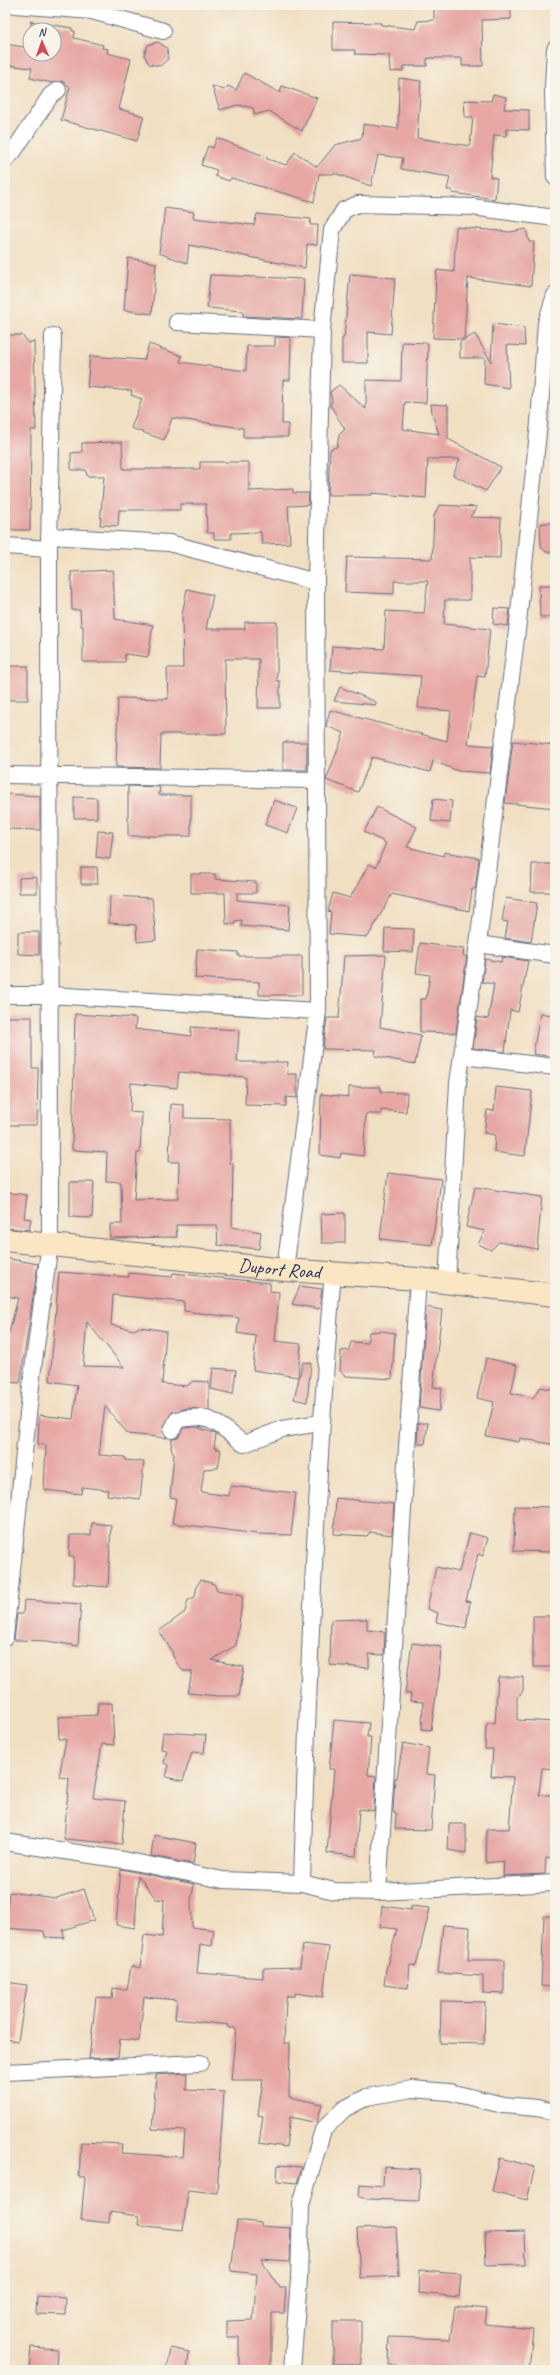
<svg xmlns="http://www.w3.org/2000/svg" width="560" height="2375" viewBox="0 0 560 2375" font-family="Caveat,sans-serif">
<rect width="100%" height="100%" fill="#f7f3e8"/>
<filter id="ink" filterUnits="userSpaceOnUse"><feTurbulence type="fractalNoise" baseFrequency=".025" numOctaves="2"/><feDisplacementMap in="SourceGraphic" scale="8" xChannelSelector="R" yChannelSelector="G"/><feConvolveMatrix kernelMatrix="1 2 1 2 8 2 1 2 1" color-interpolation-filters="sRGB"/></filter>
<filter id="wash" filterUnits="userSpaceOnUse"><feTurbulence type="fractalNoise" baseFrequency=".012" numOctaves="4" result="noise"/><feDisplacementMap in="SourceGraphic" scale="16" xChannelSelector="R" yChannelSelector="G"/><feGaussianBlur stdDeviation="0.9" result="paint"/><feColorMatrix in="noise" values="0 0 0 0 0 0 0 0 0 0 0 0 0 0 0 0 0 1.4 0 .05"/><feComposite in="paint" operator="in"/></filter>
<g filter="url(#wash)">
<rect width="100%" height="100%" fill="#f1dfc2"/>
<g id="blocks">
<path fill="#e7a8a5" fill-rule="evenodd" d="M434,5H511V19L482,20L483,66H462V58H430L427,59V66H403V71L390,72L389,55L355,54V50H333V22L381,23V25L415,29L418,21L434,20Z
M30,21L72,28V31H75L74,38L103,45L102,48L108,49L107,53L131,59L119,109L144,116L137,141L61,120L70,87L62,81L52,83L30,78L32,68L5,65V44L30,48V54H54V30H34Z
M158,42L167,48L168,59L160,66L149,64L144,55L148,45Z
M244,73L280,93L282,86L317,98L302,131L269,111L255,115L253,108L238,105L220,110L212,86L224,90L228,86L236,90Z
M399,78L421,81L417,138L470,146L473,117H465L464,100L491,101L493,94L506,97L504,109L529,110V130L506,129V136L494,135L490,177L497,178L495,199L452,193V190H447L450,177L401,169L403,158L378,155L371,186L337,174H319L314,202L231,178L229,181L215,176L217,170L201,165L208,146L213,148L217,138L267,157V159L286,165L295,152L317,167L335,145L362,138L363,124L398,129Z
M165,208L194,212L193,218L254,225L257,214L311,219L310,225H318L317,245L307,244L305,268L189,245L187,263L159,253Z
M456,227L510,232L526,229L529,242H534L531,286L468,278L464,339L433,338L436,277L437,270L454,272Z
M128,258L156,263L152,314L124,310Z
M350,274L395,278L391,334L368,332V363H342V338H344Z
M210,275L304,279L302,319L243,316V311L207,308Z
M493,324L524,328L525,346L507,345L509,388L484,384L485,358H460V342L475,334L491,362Z
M5,335H22L29,343L34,341L36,430H31L30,530H5Z
M275,337L291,338L290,380H283L282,424H288V437H243V428L172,418L164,440L131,428L142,399L131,395L132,391L87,387L90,356L144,360L149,344L182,356L180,362L246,371L247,346H275Z
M402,342L428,343L426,403L405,402L403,429L439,434L432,413L431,404L448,405V439L501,467L486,491L453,475L460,459H428L426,498L372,493V495H328L330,449L337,447L339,435L345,429L330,405L332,401L330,392L339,385L366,409V380L401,381Z
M122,442L123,469H200V462H249V491L293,489V493H309L308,505L288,506L290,543L262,544L261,532L231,533V539H214V533H207L206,504H180V510H119L118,526L100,525L104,476H87L86,470H71V453L82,452V443Z
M439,505L477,507L470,517L501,518L500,558L470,557V600H445L444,624L490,629L485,677L477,676L468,744L493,746L490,773L458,771L433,761L430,772L372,757L358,792L326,780L344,733L326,726L330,710L447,741L451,711L418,708L421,676L330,670L332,646L384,649L386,611L424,613L428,581H394V594L345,592L347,557L432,559L434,516Z
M555,522V552H546L541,547L540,524Z
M113,570L115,619L153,625L148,657L125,654V662H83V626H81L80,610H72L71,572Z
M539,585H555V617H540Z
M187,589L213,595L206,629H245V622H277V681H280V708H258L259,659H225L226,734H161L160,768L116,767L118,698L168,699L167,668H183L182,615Z
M494,608L510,609L508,626L493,624Z
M5,666H28V700H5Z
M340,687L376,702V705L334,701Z
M513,741L555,745V808L505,803Z
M283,742H307V770H283Z
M128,786L160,787L159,795H191V836H128Z
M5,794L40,796V830L5,829Z
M74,797L97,798V818H74Z
M433,799L452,801L450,823L431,821Z
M274,800L297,808L288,833L265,825Z
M377,807L417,827L407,847L444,856V852L479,858L475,889H472L469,911L392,894L368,937L329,934L331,912L328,911L333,893L350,898L369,864L376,867L386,843L364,832Z
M98,831L113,832L110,859L96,857Z
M532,864H555V892H531Z
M81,867H97L98,884H81Z
M191,874H215V879L256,882V893H237V900L290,905L288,930L241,926L242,920L235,921V924H226L225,893H191Z
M37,877V893H19V878Z
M110,896L152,898L156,940L137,942L136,925L109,923Z
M506,898L537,903L531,942L505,938L508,922L502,921Z
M385,928L414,929L413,952L384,951Z
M18,932H39V955L18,954Z
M420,943L464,949L463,956H467L456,1033L420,1032V999H426L430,975L416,973Z
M197,949L238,952V956H302V995H259V982L195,978Z
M386,955L380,1027L421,1035L415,1064L375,1056L376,1050L323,1049L327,1018H339L344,956Z
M502,957L528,961L518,1012L510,1010L505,1052L473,1048L477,1017L488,1019L494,984L482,982L485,959L501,962Z
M540,1013L555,1016V1057L533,1054Z
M75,1014L136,1018L135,1029L191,1036V1027L239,1030L237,1062H288L287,1074H297V1098L286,1097V1106L245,1105L246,1077L179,1072L177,1088L131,1083L130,1112L142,1113L140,1153H137L134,1200L178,1199L179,1162H169L171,1104L184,1105V1118L230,1119V1163H233L232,1227L261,1232L259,1249L218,1245L217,1225H176L177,1237L110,1238V1224H122L121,1182L106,1181L107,1152L72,1150Z
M5,1017H32V1068H38L37,1125H5Z
M349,1087H381V1092L407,1093L406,1112L381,1110V1114H366L363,1156L341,1153L340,1158L320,1155L321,1094L349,1097Z
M496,1087L532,1091L525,1156L494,1152L495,1135L484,1133L487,1110L494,1111Z
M388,1173L441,1179L432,1245L380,1239Z
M70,1182H94L92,1218L70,1217Z
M475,1187L542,1197L537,1249L499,1242L491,1250L478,1244L485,1231L466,1227Z
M5,1192L27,1195L24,1218L31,1219L29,1230L5,1228Z
M345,1213V1243H322L321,1214Z
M5,1258L38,1264L20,1383L5,1382V1332L9,1333L18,1298L5,1296Z
M59,1272L129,1277V1273L172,1277L173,1273L270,1283V1291L279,1292L275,1341L301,1344L298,1377L253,1370L256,1336L237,1333L239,1318L184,1311V1302L113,1295L111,1325L134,1330L140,1327L166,1331L162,1384L187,1386L193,1381L209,1382V1410L188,1408L172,1412L163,1430L167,1438L128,1434L105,1406L99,1455L125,1457V1460L144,1462L140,1499L107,1495L108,1490L82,1487L81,1494L44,1490L46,1445L38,1444L39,1415L73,1419L77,1385L50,1381ZM87,1322L124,1367L83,1366Z
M300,1286L322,1289L319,1309L292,1304Z
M426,1307L442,1310L433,1387L442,1388L439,1411L419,1408Z
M382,1331L395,1333L392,1379L346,1376L340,1371L341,1351L349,1350L351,1342L367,1343L369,1332Z
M486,1358L517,1365L511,1393L533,1398L540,1387L555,1390V1445L520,1438L519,1442L486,1436L494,1402L477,1398Z
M303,1362L311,1363L307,1402L294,1399Z
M213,1368L236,1370L233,1394L211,1389Z
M418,1423H428L425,1444H417Z
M197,1427L216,1434L214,1448L221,1450L218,1468L204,1469L201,1492L229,1496L230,1486L296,1493L291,1535L258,1534L172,1523L176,1498L170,1497L174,1454L171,1448L172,1439L178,1438L183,1428Z
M336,1498L394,1504L392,1535L370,1532L367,1536L334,1534Z
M515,1506L555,1507V1552L514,1551Z
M92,1523L111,1525L108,1587L73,1584L74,1556H69L70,1535H91Z
M470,1533L488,1538L483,1556L478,1554L466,1601L470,1602L466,1628L436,1622L438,1613L427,1609L436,1567L459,1572Z
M201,1580L214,1584L217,1590L243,1595L236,1645L212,1660L244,1667L239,1696H217L188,1693L192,1671H183L178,1665L172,1654L173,1653L159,1631L185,1612L188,1600L195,1597L197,1585Z
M24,1600L81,1604L78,1646L47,1641L14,1640L17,1614H23Z
M533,1616H555V1667H533Z
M367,1619V1630L385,1632L384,1655L369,1654V1668L330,1665L331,1620Z
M412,1643L441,1647L439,1676L431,1730L422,1729L423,1702L410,1701L411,1694L405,1693Z
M498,1677H523V1691L517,1698V1720L555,1722V1769L542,1768L539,1795H555V1859L546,1858L545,1874L503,1876L504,1861L486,1863L487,1829H509L513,1777L491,1776L493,1749H485L486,1726L488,1723H495Z
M98,1703H112L114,1745L102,1744L93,1798L125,1801L122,1844L64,1839L69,1778L59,1777L66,1739H59L58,1717L97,1715Z
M334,1720L369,1723L367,1737H371L368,1775L376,1776L374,1811L359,1809L356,1856L327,1853L334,1769H329Z
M163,1732L206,1735L204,1753L192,1752L183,1781L166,1777L169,1765L164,1763L167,1750L161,1749Z
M403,1743L429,1748L426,1774L435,1775L431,1830L395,1829L396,1813L393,1812L395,1778H397Z
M449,1824H466V1853L448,1850Z
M154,1835L196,1843L193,1864L151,1856Z
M121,1869L194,1884L191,1901L192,1927L214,1930L212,1946L200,1944L197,1973L263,1978V1968L300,1967L303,1944L329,1947L323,1997L295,1993V1996H287L286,2000L284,2043H290L289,2097L322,2104L317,2123L290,2117L286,2147L259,2143L263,2116L258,2115L263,2080H231L236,2028H229V2025L175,2019L177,2000L144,1997L139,2041L120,2039L118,2057L89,2059L96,1997L112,1999L113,1988L127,1990L131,1966L140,1968L144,1935L162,1937L164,1900L156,1899L138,1875L135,1928L116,1925Z
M84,1889L94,1920L63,1930L64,1938L45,1937L44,1931L5,1928L9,1892L56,1898Z
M382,1906L411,1910V1906L430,1908L416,1966L410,1965L408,1988L384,1985L386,1969L397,1929L380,1927Z
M544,1916H555V1987L541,1986Z
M443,1925L470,1927L468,1960H504V1994L483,1993V1976L438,1973Z
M5,1982L27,1985L18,2041L5,2039Z
M441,2001L485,2002L484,2044L440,2043Z
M187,2073L186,2090L224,2092L217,2193L188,2190L183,2230L138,2225L139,2216L110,2212L109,2223L81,2220L85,2177H79L81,2142L122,2144L121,2153L183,2157L185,2131L152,2129L156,2075Z
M500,2158L535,2167L527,2200L492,2191Z
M278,2165L302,2167L297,2183L277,2181Z
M384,2167L420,2169L419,2201L370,2199L359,2197L360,2184L383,2186Z
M237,2220L261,2223V2226L291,2228L290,2262L261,2260L280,2288H286L284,2313H271V2370H239V2337H227V2321L253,2320L257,2274L231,2271Z
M396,2227L399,2276L360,2278L357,2229Z
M525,2232L526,2264L486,2265L485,2233Z
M420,2270L461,2273L459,2297L419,2293Z
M37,2296L66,2298L65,2315L36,2314Z
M455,2306L487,2309L485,2324L533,2329L529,2370L388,2365L389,2337L450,2339Z
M333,2321H361V2364H333Z
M31,2347L57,2349L56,2370H29Z
M170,2348L189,2352L187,2370H166Z"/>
</g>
</g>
<g filter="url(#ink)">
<use href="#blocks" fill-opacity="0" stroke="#666d81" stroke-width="1"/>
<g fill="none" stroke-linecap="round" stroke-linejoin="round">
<defs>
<path id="street" d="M15,5L92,11L163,31
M555,49L553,88L555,177
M5,160L13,152L51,95L58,90
M177,322L322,330
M49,536L169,543L316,582
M5,546L49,549
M5,775L317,780
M478,944L555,955
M5,995H49L318,1011
M462,1056L555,1067
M285,1270L318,1011L316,582L322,330L332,230L344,210L358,204L472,207L555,218
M447,1283L458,1083L478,944L518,622L539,423L546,323L555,295
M172,1430L177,1420C210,1411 220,1426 244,1444L282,1429L320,1423
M5,1637L32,1376L50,1243L49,549L53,336
M5,1842L124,1860L223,1880L302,1883L334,1891L378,1892L555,1883
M302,1883C308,1679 316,1476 333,1272
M378,1892L418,1279
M5,2072L200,2063
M292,2370L299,2279L301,2204L323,2130L344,2109L367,2097L412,2089L449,2092L503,2105L537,2108L555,2112"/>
<g id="secondary">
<path id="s1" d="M5,1240L285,1270L418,1279L555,1295"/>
</g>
</defs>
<use href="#street" stroke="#666d81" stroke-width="18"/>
<use href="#secondary" stroke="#666d81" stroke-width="24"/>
<use href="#street" stroke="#fff" stroke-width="16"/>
<use href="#secondary" stroke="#fbe6c4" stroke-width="22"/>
</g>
</g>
<g text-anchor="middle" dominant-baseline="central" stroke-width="3" stroke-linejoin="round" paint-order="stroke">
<g font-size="19" fill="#1b2f5e" stroke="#f7f3e8">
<text stroke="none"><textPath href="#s1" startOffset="276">Duport Road</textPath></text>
</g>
</g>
<rect width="560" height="2375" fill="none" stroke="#f7f3e8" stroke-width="20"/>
<g transform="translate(42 42) rotate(358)"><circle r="19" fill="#f7f3e8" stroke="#9fa5b1"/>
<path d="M0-3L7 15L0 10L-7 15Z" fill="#d1495b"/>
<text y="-6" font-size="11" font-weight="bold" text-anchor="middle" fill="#1b2f5e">N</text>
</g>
</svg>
